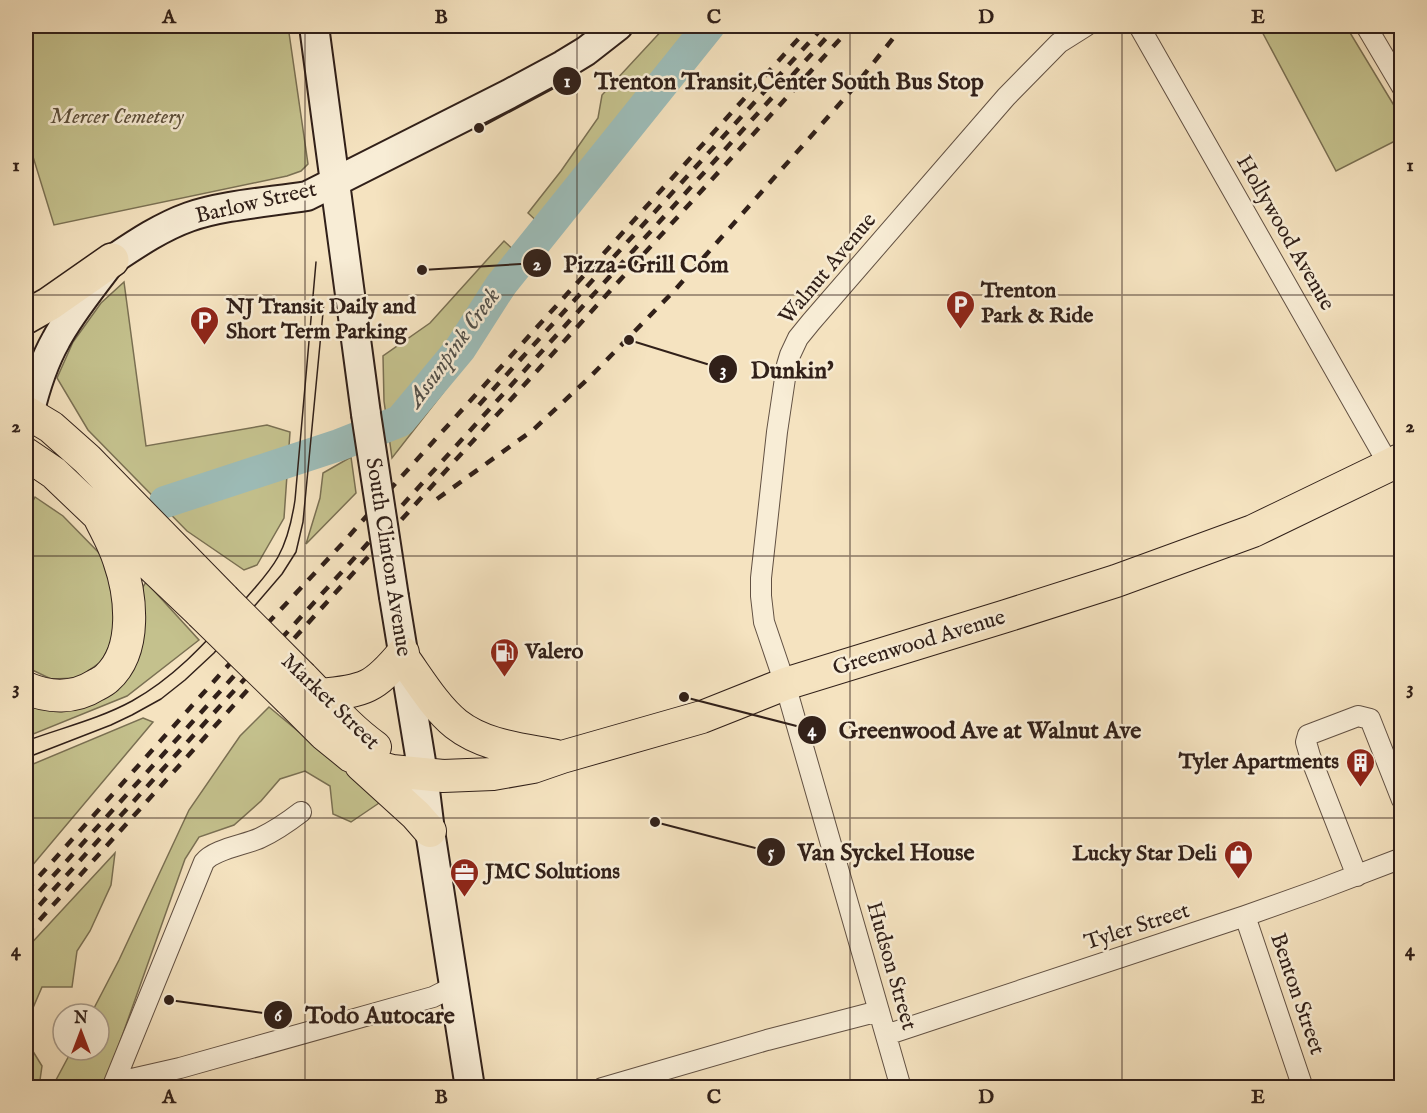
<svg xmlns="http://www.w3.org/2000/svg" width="1427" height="1113" viewBox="0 0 1427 1113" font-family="'IM FELL English',serif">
<rect width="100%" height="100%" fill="#f5e3c0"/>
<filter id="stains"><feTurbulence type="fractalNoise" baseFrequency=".00333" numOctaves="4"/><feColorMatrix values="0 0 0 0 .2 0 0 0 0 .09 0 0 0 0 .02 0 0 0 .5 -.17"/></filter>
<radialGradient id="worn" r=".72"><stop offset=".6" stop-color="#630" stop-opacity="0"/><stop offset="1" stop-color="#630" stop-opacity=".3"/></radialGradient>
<path fill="#c4c18d" stroke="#7a7053" stroke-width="1.5" d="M26,26H288L308,164L301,171L287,176L54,225L26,134Z
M666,26H722L698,51L555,238L528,213L561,171L598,118L602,95Z
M1259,26H1346L1401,117V138L1336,171Z
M504,241L532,267L442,394L392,458L384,401L383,356L430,323Z
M124,282L146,446L267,425L290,432L284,518L257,565L244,570L187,531L88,430L57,378L73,342L101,303Z
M351,457L356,493L306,544L320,498L323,473Z
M35,497L63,516L102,556L117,594L116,632L102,661L78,678L51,679L26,667V514Z
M146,582L199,640L127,696L26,737V696L91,701L139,593Z
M269,707L382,801L351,822L333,814L330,786L305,771L280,779L261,801L234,825L199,837L185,859L104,1087L54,1088L56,1080L72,1050H99V1014H91L119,960L189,810L240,736Z
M143,718L153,722L26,873V767Z
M115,853L111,885L90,931L77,951L72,987H42L26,1024V949Z
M26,1040L42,1066L39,1087H26Z"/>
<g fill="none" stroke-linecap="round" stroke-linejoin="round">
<path stroke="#9dbdb9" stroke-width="32" d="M165,502L339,445L400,421L460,349L501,285L709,26"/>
<defs>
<path id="street" d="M1139,26L1389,465
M1366,26L1402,87
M1357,876L1310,756L1306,742L1308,735L1358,716L1370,719L1402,800
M1245,916L1303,1088
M886,1035L1245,916L1318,890L1402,858
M114,1083L180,1068L433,997L455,986
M112,1088L204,862C214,849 245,845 260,838C275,831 288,822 301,812
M602,1088L767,1040L879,1011
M901,1088L785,684L764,622L761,596V578L777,432L787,365L790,355L798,338L811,322L1006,97L1059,43L1086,26"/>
<path id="secondary" d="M314,26L366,414
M29,414C35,389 43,363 56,340C71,312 93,286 112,260C136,244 161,227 189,217C223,205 270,202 307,196L315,192L509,94L563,65L586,51L618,26
M394,597L423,774L430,831L470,1088"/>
<path id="primary" d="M26,412L51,427L87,459L224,599
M26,454L54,473L201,613
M404,659C419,680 436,708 456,724C484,746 521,749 556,756
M302,677C326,701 347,727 375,747
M26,688C49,698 74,699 96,685C100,683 104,681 107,678C138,650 131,594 119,560C114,544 105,529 98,514
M320,695C365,691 374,688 403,653
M290,700L324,734L351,756L370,765L392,771L443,776L493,774L533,767L562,757L702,717L785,684L1006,616L1116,581L1253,531L1402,459
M361,765L416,815L430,831"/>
<path id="highway" d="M26,317L49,304L112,260"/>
</defs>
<use href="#street" stroke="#625143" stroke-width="22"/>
<use href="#secondary" stroke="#312019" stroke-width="32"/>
<use href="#primary" stroke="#312019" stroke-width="34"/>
<use href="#highway" stroke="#312019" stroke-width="36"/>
<use href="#street" stroke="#f8edd6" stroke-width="20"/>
<use href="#secondary" stroke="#f8edd6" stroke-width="28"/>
<use href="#primary" stroke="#f5e3c0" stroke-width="32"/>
<use href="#highway" stroke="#f5e3c0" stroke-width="33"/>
<path stroke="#312019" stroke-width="1.5" d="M26,741C61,728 99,719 132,701C175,677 206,642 238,607C252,591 268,575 278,557C288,539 292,520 295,500L316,262
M26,758L111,725L132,715L161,699L185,680L214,653L282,574L296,552L303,522L324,302"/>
<path stroke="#312019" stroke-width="4.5" stroke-dasharray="10 10" stroke-linecap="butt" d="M479,405L824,26
M437,499L533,430L591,376L674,291L850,92L903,26
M26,891L224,670L342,544L393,486L810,26
M26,906L243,666
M26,920L837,26
M26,935L441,476L852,26"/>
<defs>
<path id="secondary-bridge" d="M366,414L394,597"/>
<path id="primary-bridge" d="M224,599L302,677
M201,613L290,700"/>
</defs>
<use href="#secondary-bridge" stroke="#312019" stroke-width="32" stroke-linecap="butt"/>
<use href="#primary-bridge" stroke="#312019" stroke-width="34" stroke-linecap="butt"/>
<use href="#secondary-bridge" stroke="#f8edd6" stroke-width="28"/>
<use href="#primary-bridge" stroke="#f5e3c0" stroke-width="32"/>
</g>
<path fill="none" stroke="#312019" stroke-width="1.5" stroke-opacity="0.55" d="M305,26V1088M577,26V1088M850,26V1088M1122,26V1088M26,295H1402M26,556H1402M26,818H1402"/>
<defs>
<symbol id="parking-pin" viewBox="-11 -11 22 30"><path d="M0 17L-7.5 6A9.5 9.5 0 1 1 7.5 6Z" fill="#8f2418" stroke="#f8edd6"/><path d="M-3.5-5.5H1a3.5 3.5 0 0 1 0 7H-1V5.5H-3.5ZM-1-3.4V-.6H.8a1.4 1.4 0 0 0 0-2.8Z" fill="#fff"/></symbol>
<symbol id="fuel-pin" viewBox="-11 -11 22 30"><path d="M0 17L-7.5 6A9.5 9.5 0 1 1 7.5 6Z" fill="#8f2418" stroke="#f8edd6"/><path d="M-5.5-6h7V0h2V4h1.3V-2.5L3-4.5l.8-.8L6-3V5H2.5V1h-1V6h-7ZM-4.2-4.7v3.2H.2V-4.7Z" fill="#fff"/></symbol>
<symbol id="building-pin" viewBox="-11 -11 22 30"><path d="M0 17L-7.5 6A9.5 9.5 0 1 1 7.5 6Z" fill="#8f2418" stroke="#f8edd6"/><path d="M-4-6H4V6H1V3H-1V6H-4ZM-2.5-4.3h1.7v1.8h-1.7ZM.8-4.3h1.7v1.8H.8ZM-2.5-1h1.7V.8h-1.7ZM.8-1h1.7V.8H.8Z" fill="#fff"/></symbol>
<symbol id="shop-pin" viewBox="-11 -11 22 30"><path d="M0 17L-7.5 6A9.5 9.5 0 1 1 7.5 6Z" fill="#8f2418" stroke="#f8edd6"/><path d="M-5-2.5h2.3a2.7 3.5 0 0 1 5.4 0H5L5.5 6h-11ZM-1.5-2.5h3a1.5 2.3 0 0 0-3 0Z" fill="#fff"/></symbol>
<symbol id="office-pin" viewBox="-11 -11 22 30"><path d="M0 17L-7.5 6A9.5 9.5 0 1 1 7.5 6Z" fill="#8f2418" stroke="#f8edd6"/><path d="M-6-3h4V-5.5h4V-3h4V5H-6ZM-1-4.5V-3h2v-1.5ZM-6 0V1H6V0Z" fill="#fff"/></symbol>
</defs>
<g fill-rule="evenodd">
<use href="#parking-pin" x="944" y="288" width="33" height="45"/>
<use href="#parking-pin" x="188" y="304" width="33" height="45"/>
<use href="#fuel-pin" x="488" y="636" width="33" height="45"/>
<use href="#building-pin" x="1344" y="746" width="33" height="45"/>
<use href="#shop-pin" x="1222" y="838" width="33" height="45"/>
<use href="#office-pin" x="448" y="856" width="33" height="45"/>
</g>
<g text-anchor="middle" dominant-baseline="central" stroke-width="5" stroke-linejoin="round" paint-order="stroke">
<g font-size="22" font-style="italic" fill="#5d503c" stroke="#f8edd6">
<text x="117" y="117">Mercer Cemetery</text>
</g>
<g font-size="22" fill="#312019" stroke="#f8edd6">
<text transform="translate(256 203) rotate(-13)">Barlow Street</text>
<text transform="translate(1285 233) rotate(60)">Hollywood Avenue</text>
<text transform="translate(828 269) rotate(-50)">Walnut Avenue</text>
<text transform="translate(388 557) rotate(81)">South Clinton Avenue</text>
<text transform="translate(919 643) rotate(-17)">Greenwood Avenue</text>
<text transform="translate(330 702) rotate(44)">Market Street</text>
<text transform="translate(1137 927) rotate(-18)">Tyler Street</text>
<text transform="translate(891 966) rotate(74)">Hudson Street</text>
<text transform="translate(1297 994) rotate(71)">Benton Street</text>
</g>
<g font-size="22" font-weight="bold" fill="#312019" stroke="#f8edd6" text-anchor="start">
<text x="981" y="291">Trenton<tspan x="981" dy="25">Park &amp; Ride</tspan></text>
<text x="226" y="307">NJ Transit Daily and<tspan x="226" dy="25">Short Term Parking</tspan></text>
<text x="525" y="652">Valero</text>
<text x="1339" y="762" text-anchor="end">Tyler Apartments</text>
<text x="1217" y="854" text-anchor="end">Lucky Star Deli</text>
<text x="485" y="872">JMC Solutions</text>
</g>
<g font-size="24" font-style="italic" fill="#514f49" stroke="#f8edd6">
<text transform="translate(454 348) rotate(-54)">Assunpink Creek</text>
</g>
</g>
<path fill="none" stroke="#312019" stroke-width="2" d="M479 128L567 81M422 270L537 263M629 340L723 369M684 697L812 730M655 822L771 852M169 1000L278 1015"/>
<g fill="#312019" stroke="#f8edd6" stroke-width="2">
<circle cx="479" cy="128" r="6"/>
<circle cx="422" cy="270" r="6"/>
<circle cx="629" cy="340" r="6"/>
<circle cx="684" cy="697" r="6"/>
<circle cx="655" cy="822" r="6"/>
<circle cx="169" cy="1000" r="6"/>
<circle cx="567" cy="81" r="15"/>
<circle cx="537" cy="263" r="15"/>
<circle cx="723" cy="369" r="15"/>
<circle cx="812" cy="730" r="15"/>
<circle cx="771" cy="852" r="15"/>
<circle cx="278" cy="1015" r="15"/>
</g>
<g font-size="18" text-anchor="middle" font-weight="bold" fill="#fff">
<text x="567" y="87">1</text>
<text x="537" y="270">2</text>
<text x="723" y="376">3</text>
<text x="812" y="736">4</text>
<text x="771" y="858">5</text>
<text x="278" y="1021">6</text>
</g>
<g font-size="24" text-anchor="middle" font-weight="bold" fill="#312019" stroke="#f8edd6" stroke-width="5" stroke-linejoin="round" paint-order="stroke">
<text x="789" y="89">Trenton Transit Center South Bus Stop</text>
<text x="646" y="272">Pizza-Grill Com</text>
<text x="792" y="378">Dunkin'</text>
<text x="990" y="738">Greenwood Ave at Walnut Ave</text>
<text x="886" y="860">Van Syckel House</text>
<text x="380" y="1023">Todo Autocare</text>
</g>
<rect width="1427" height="1113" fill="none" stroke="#f5e3c0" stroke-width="66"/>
<g transform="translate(81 1032)"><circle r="28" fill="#f8edd6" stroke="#a89b8a" stroke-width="1.5"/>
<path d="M0-4.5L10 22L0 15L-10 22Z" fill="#8f2418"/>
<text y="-9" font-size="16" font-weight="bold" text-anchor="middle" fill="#312019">N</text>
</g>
<rect x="33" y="33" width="1361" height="1047" fill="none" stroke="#312019" stroke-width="2"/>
<g font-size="20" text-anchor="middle" font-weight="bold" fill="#312019">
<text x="169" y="23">A</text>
<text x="441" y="23">B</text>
<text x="714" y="23">C</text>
<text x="986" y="23">D</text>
<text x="1258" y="23">E</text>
<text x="16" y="171">1</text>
<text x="1410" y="171">1</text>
<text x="16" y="432">2</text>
<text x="1410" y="432">2</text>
<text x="16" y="694">3</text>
<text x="1410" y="694">3</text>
<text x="16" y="956">4</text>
<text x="1410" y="956">4</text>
<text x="169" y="1103">A</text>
<text x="441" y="1103">B</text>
<text x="714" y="1103">C</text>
<text x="986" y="1103">D</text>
<text x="1258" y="1103">E</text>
</g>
<rect width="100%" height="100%" filter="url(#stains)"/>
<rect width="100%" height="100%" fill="url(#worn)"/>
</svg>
